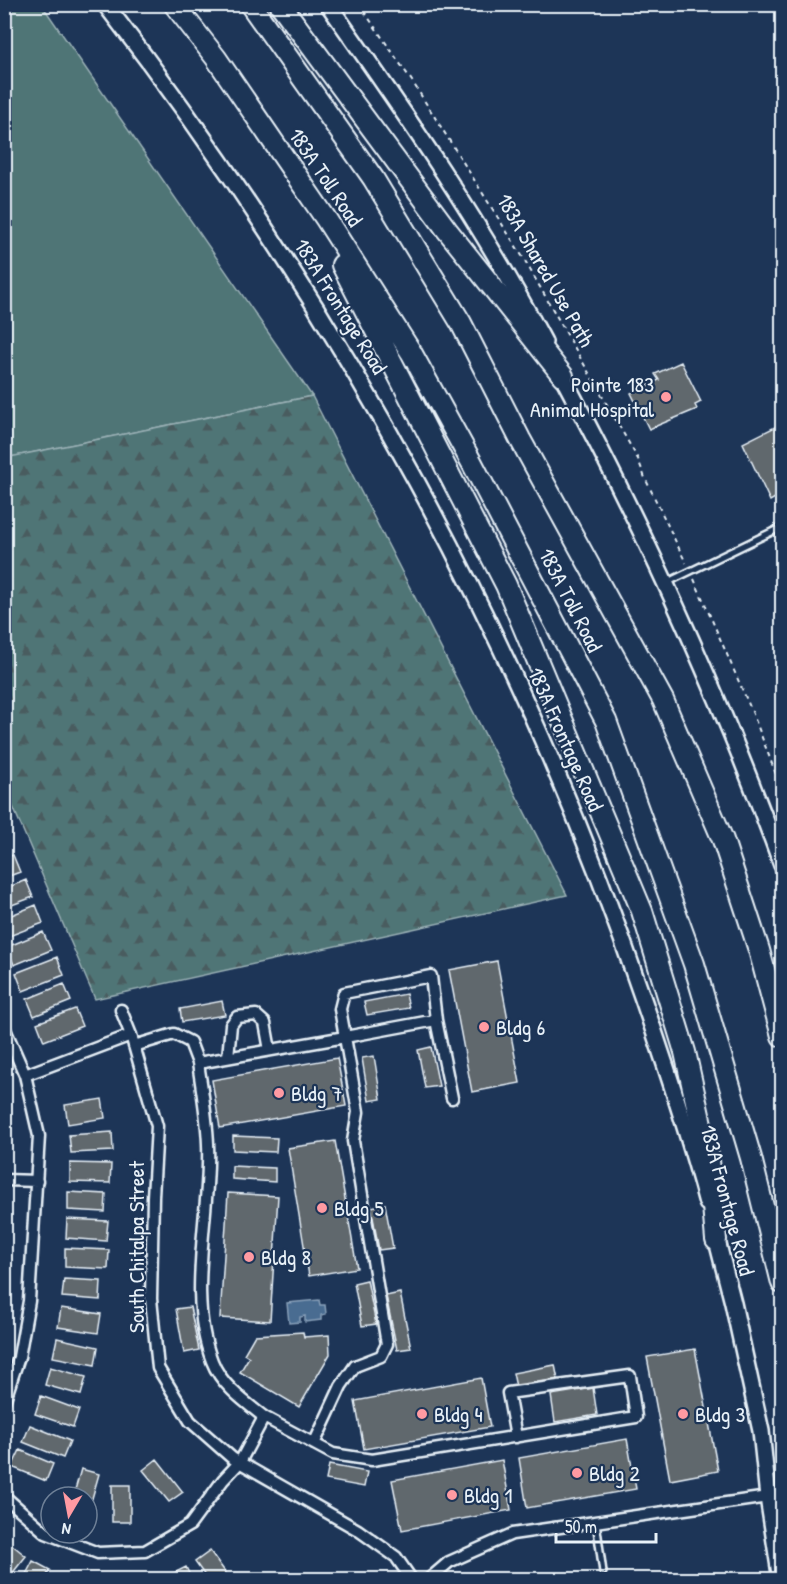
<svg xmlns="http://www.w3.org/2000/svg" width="787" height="1584" viewBox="0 0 787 1584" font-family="'Patrick Hand',sans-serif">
<defs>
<pattern id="forest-firs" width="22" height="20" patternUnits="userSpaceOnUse" patternTransform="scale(1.5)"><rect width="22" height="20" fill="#4f7476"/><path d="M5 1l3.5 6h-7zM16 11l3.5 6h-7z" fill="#4a5c5e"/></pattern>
</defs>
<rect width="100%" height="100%" fill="#1d3557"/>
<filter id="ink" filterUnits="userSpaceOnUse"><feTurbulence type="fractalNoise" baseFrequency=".0167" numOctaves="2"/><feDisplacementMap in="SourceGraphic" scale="12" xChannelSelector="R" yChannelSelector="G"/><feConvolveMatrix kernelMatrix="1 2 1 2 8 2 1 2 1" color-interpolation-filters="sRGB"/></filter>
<g filter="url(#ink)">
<path fill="#4f7476" stroke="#9cb2b7" stroke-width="1.5" d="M5,5H42L312,396L5,458Z"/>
<path fill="url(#forest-firs)" stroke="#9cb2b7" stroke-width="1.5" d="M312,396L567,895L95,999L5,788V458Z"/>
<path fill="#4a6c91" stroke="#89a1ba" stroke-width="1.5" d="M319,1300L320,1305H325L326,1314L321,1315V1320L305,1322V1316L300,1317V1322L289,1323L287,1303Z"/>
<path fill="#61676d" stroke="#e8f1f8" stroke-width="1.5" d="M681,362L701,402L695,405L697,409L649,429L631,393L659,380L655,374Z
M777,426L782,438V494L770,501L743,443Z
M13,855L20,872L4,878V858Z
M26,880L33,897L4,908V889Z
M36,905L43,923L4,938V918Z
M43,932L51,950L14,965L7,947Z
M57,957L64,975L23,991L16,973Z
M497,961L520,1083L472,1092L449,970Z
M64,984L71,1001L34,1016L27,999Z
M406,994L409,1008L367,1015L364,1002Z
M222,1001L225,1015L182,1022L180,1009Z
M75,1009L82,1026L44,1041L37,1023Z
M431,1047L439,1086L425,1088L418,1050Z
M374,1056L381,1099L369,1101L362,1058Z
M337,1058L346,1106L220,1128L212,1080Z
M102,1099L105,1118L68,1124L65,1105Z
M112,1132L113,1151L71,1153L69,1135Z
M233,1136L277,1138L276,1152L233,1150Z
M335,1141L357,1268L309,1276L288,1148Z
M70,1163L111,1164L110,1183L70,1182Z
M232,1166L275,1168V1182L232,1179Z
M68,1192L106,1194L105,1212L68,1210Z
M228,1193L278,1196L270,1321L220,1318Z
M385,1204L393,1248L379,1250L371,1207Z
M67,1219L108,1221L106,1241L66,1238Z
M65,1248L109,1250L108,1269L65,1267Z
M64,1279L101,1281L100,1300L62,1297Z
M367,1280L376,1324L362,1326L354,1283Z
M400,1293L411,1348L397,1350L386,1296Z
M190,1307L199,1350L184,1353L176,1309Z
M61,1308L101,1314L98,1333L58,1327Z
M303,1332L304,1337L329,1335L330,1354L299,1407L240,1372L249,1357L244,1354L255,1335Z
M57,1338L98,1347L95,1365L53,1357Z
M695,1349L718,1471L670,1480L647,1357Z
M555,1365L558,1380L516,1387L513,1373Z
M50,1367L86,1377L81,1395L45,1385Z
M481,1378L490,1427L364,1449L355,1401Z
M593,1388L597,1415L555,1422L551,1395Z
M41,1396L79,1410L73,1427L35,1414Z
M30,1425L70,1441L63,1458L23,1442Z
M627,1439L636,1489L527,1508L519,1458Z
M20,1450L53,1464L46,1481L12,1467Z
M157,1459L183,1492L169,1502L143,1470Z
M502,1460L511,1510L402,1530L392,1480Z
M329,1465L367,1472L364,1487L326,1480Z
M81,1469L99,1474L87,1516V1497H73Z
M112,1485H130V1522H112Z
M11,1544L26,1556L7,1580H4V1552Z
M210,1551L231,1580H208L195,1562Z
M33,1561L50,1570L44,1580H23Z
M186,1567L192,1580H172L170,1575Z"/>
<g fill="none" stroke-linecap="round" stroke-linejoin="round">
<defs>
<path id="service" d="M668,582L782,527
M596,1522L603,1572"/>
<path id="minor" d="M121,1010L131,1035L157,1126L153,1197L151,1299L158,1368L190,1421L232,1458L358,1530L396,1557L412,1580
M436,1020L431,976L344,993L340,1009L345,1037L436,1020L452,1098
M4,1027L25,1075L39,1136L29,1301L19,1357L4,1402
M134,1046L174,1034L190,1042L198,1063L345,1037L358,1112L353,1141L387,1344L381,1356L355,1366L341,1386L314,1444
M228,1057L231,1025L237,1017L256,1015L265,1023L270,1050
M198,1063C202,1090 207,1117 208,1144C211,1213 186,1295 212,1361C221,1385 245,1402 264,1417
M25,1075L131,1035
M4,1180L37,1181
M4,1496L46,1533L98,1553L145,1551L190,1525L223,1480L240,1462L264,1417L333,1454L372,1460L636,1417L630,1376L508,1393L516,1437
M428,1580L449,1562L512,1534L768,1497"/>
<path id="secondary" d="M105,4C338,305 522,642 644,1002C667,1069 689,1135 707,1203
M328,4C405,113 482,224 544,342
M558,368C644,529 720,694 782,865
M714,1229L733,1303L761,1431L768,1497L781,1580"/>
<path id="motorway" d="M174,4L216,58L326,219L411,352L472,463L606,721L694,964L751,1158L782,1283
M250,4L373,178L461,323L520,439L663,700L723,840L759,950L782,1036
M280,4L447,230L563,376
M342,265L506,585L642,911L685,1052L709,1160L716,1240"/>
</defs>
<use href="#service" stroke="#e8f1f8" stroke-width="10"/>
<use href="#minor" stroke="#e8f1f8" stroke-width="15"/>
<use href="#secondary" stroke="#e8f1f8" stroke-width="20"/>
<use href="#motorway" stroke="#e8f1f8" stroke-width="24"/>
<path stroke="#e8f1f8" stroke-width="2" stroke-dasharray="4.5 4.5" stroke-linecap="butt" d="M359,4L412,81L524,259L638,459L645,478L686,563
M694,579L753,714L782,790"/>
<use href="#service" stroke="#1d3557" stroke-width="5"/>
<use href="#minor" stroke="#1d3557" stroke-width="10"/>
<use href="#secondary" stroke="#1d3557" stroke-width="15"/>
<use href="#motorway" stroke="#1d3557" stroke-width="20"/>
</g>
</g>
<g fill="#ff9aa2" stroke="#1d3557" stroke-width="2">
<circle cx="666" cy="397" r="6"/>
<circle cx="484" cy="1027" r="6"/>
<circle cx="279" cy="1093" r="6"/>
<circle cx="322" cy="1208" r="6"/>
<circle cx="249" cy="1257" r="6"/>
<circle cx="422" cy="1414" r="6"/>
<circle cx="683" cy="1414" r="6"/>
<circle cx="577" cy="1473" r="6"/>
<circle cx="452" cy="1495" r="6"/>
</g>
<g text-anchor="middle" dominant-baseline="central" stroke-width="4.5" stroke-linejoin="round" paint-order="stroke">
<g font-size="22" fill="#e8f1f8" stroke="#1d3557">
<text transform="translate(326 177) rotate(56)">183A Toll Road</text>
<text transform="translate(546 270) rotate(60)">183A Shared Use Path</text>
<text transform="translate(341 306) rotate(58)">183A Frontage Road</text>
<text transform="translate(571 600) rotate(63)">183A Toll Road</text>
<text transform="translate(566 739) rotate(66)">183A Frontage Road</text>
<text transform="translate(728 1200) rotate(75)">183A Frontage Road</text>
<text transform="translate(136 1247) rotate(-90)">South Chitalpa Street</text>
</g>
<g font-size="22" fill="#e8f1f8" stroke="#1d3557" text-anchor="start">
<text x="654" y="384" text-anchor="end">Pointe 183<tspan x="654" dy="25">Animal Hospital</tspan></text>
<text x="496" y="1027">Bldg 6</text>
<text x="291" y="1093">Bldg 7</text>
<text x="334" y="1208">Bldg 5</text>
<text x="261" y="1257">Bldg 8</text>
<text x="434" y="1414">Bldg 4</text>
<text x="695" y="1414">Bldg 3</text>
<text x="589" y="1473">Bldg 2</text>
<text x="464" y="1495">Bldg 1</text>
</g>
</g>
<rect width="787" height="1584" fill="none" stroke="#1d3557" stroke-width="24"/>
<rect x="12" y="12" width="763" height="1560" fill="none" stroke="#e8f1f8" stroke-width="2" filter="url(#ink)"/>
<g transform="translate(69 1515) rotate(190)"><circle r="28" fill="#1d3557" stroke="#6e8097" stroke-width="1.5"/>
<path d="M0-4.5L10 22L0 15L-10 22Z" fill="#ff9aa2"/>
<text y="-9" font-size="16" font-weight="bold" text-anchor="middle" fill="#e8f1f8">N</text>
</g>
<path d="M556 1533v9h100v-9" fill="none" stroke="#e8f1f8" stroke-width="3"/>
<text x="565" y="1533" font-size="18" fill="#e8f1f8" stroke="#1d3557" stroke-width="4.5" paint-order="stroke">50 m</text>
</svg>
